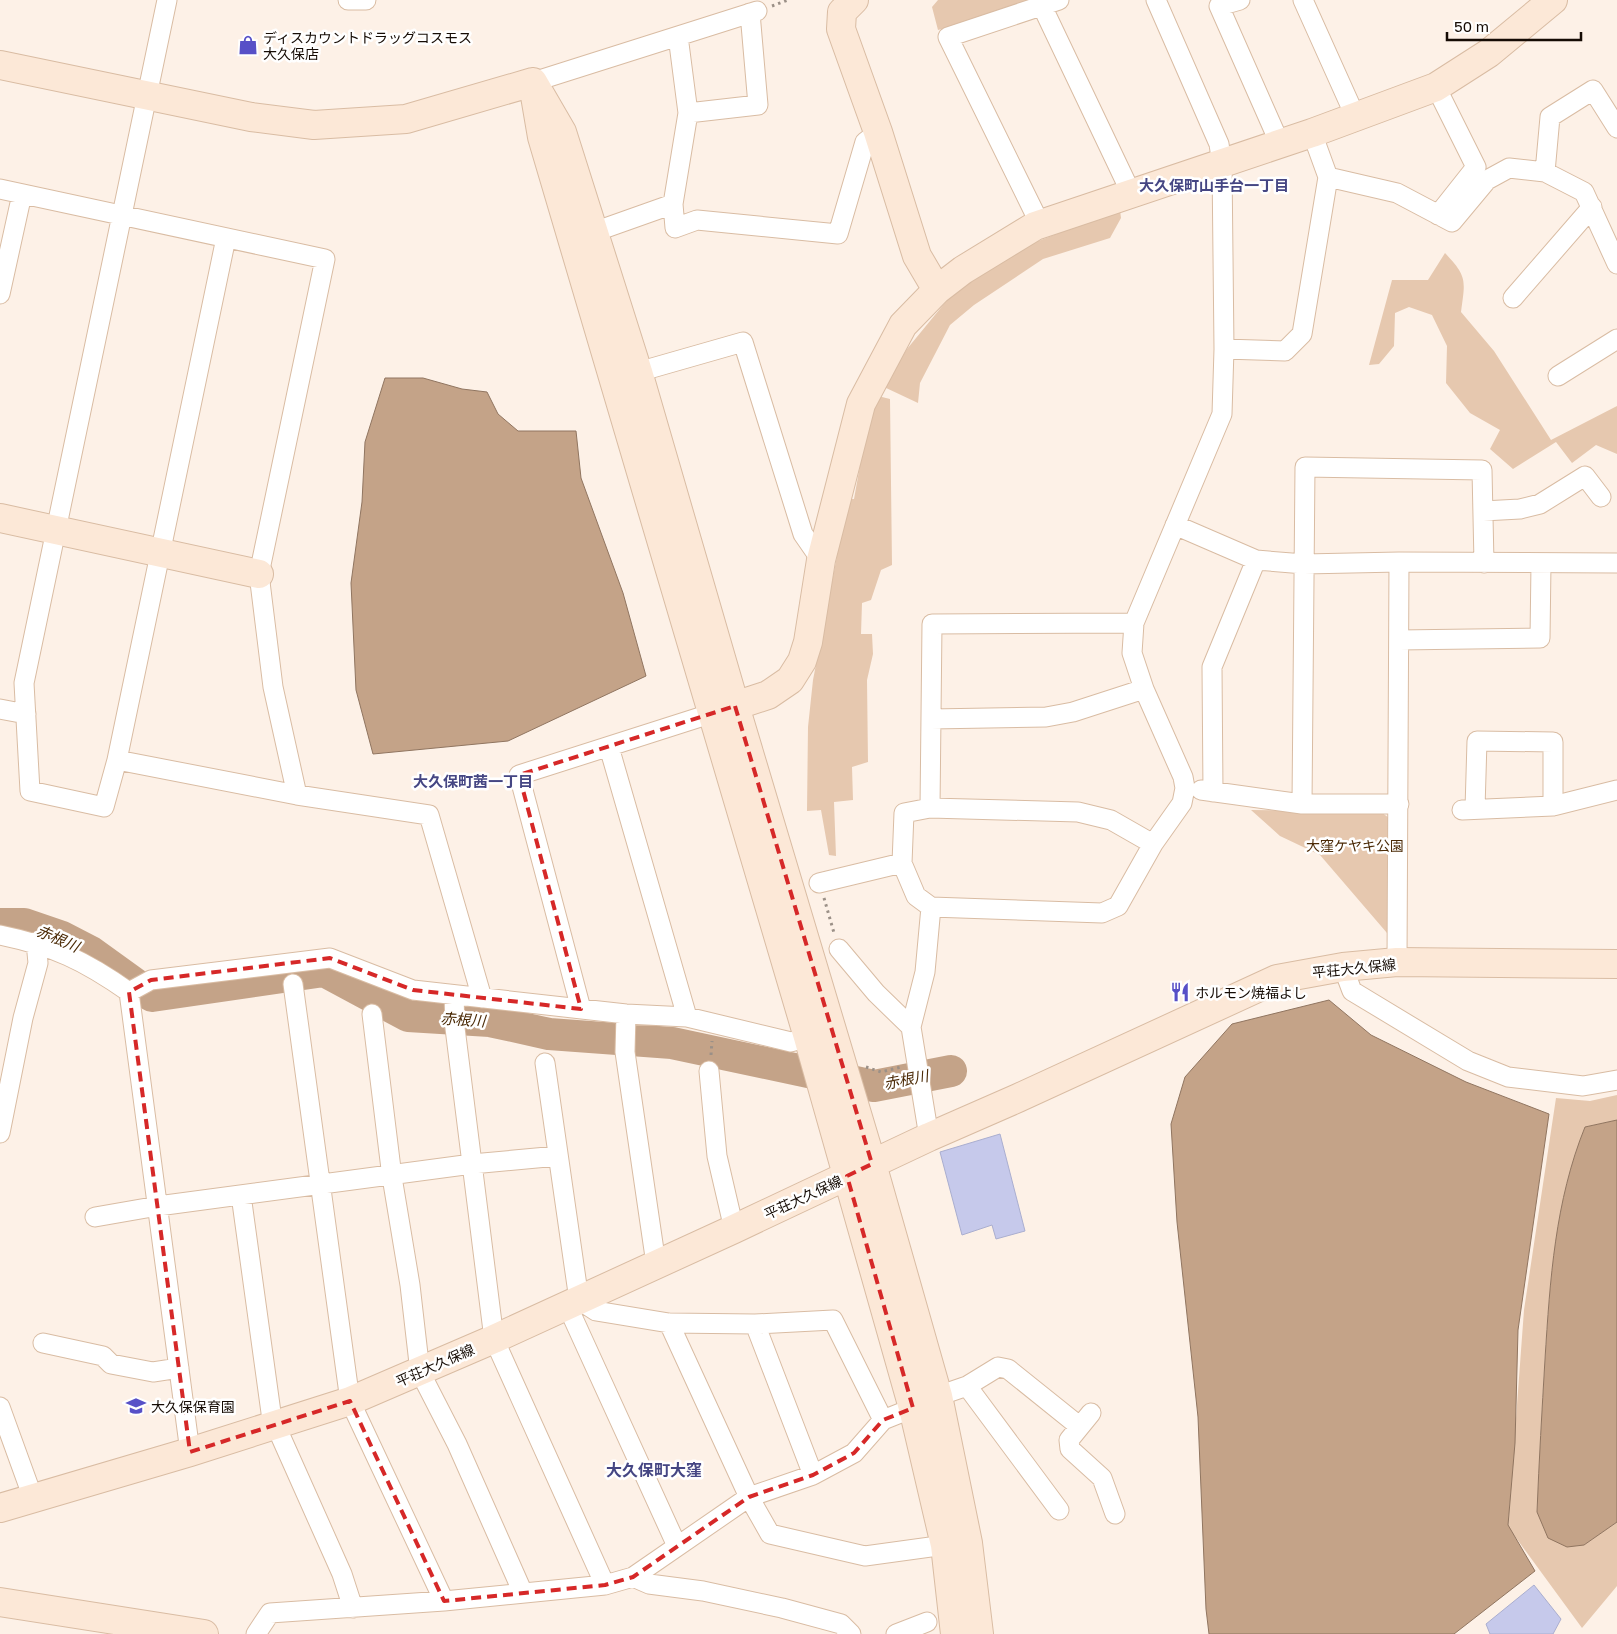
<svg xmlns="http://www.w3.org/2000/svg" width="1617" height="1634" viewBox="0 0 1617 1634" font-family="'Golos Text','Noto Sans JP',sans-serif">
<rect width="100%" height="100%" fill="#fdf1e7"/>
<path fill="#e6c8af" d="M938,0H1043L938,30L932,7Z
M1120,210L1121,218L1110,238L1043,259L974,305L950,325L920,383L918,403L884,387L907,349L953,293L1033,243Z
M1445,253C1468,277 1465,281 1461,312L1494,351L1551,440L1617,406V454L1596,445L1572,463L1556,442L1513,469L1490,449L1500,430L1470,413L1446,383L1447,346L1432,315L1409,307L1395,313L1394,346L1379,364L1369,365L1392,280H1428Z
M878,396L890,399L892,565L881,570L871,600L862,603L861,634H872L873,654L867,680L868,762L852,767L853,800L834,802L836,856L829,855L821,810L807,811L808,727L813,680L848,499H854L863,449L862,439Z
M1251,810L1381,812L1389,818L1387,880L1389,922L1387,933L1320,855L1280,836Z
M1617,1095V1120L1585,1127C1556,1200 1550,1277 1545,1355C1542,1407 1539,1460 1537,1512L1584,1545L1617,1522V1586L1582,1628L1508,1527L1524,1310L1556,1098L1590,1101Z"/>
<path fill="#c4a388" stroke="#907560" d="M385,378H423L462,389L487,392L498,414L518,431H576L581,478L623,593L646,676L508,741L373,754L356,690L351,583L362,502L365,442Z
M1329,1000L1371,1035L1466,1082L1549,1114L1518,1330L1515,1443L1508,1525L1535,1571L1454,1634H1209L1206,1609L1198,1417L1177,1222L1171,1124L1185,1077L1232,1024Z
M1617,1120V1522L1584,1545L1567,1547L1548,1538L1537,1512C1539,1461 1542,1410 1545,1359C1550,1280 1555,1201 1585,1127Z"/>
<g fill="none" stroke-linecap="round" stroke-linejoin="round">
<path stroke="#c4a388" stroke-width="32" d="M0,924H24L62,937L91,952L152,996L324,971L408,1016L490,1021L549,1034L672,1043L874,1086L951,1071"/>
</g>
<path fill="#c6c9eb" stroke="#aaaecf" d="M1000,1134L1025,1231L996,1239L992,1225L962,1235L940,1152Z
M1534,1585L1561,1619L1553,1634H1490L1486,1624Z"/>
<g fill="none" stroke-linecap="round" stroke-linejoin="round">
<defs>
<path id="street" d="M167,0L24,683L30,791L104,807L117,760L297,795
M348,0H366
M1240,0L1219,6L1280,144
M1303,0L1356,118
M1042,6L1132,195
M678,36L688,113L673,204L675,228L697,220L838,234L865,142L878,132
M533,82L757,11
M1436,87L1476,167L1438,215
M688,113L758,105L750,13
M1545,172L1550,117L1593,90L1617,128
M1328,177L1397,193L1452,222L1487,180L1509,168L1545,172L1584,192L1617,264
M0,189L325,259L259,574L273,687L297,795L429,815L482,998
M1040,224L948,37L1059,0
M594,232L673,204
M0,294L22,194
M1513,298L1592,207
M1224,349L1285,351L1302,334L1328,177L1312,133
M638,372L743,342L803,534L821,560
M1558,376L1617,339
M1483,511L1520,509L1540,504L1585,476L1601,497
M1175,525L1256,560L1304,564L1399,562L1397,962
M1399,562L1617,563
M1399,640L1540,638L1541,564
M0,709L26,714
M931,719L1046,717L1073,712L1144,689
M609,747L687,1017
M117,760L226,238
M1201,790L1302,804H1399
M1213,792L1212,667L1256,560
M1302,804L1305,467L1482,470L1484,563
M930,808L932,624L1134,623
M1475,809L1477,741L1553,742V806
M1462,810L1553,806L1617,790
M902,863L904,813L930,808L1078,812L1111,820L1153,844
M819,883L902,863L916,896L931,907L1102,913L1118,906L1153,844L1182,803L1185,788L1183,777L1144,689L1132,653L1134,623L1222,414L1224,349L1222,164L1219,144L1156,0
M0,935C54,946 85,961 129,992L190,1452
M839,949L876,993L911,1027L929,1137
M1343,967L1352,991L1468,1061L1508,1077L1583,1086L1617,1080
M293,984L350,1401L444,1601
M129,992L151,980L330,958L413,990L626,1014L687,1017L791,1042L808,1037
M454,995L455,1028L494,1339L605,1585
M581,1009L519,775L713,713
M372,1014L392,1177L410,1285L420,1372L457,1444L523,1593
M626,1014L625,1052L656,1264
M911,1027L925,972L931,907
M545,1063L579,1300L596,1311L669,1323L755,1324L833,1320L883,1420
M709,1071L717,1156L734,1229
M0,1133L23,1018L38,963L36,942
M241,1195L273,1427L280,1435L342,1574L353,1608
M95,1217L158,1206L472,1164L558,1156
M567,1305L677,1546
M669,1323L749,1497L770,1534L865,1556L945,1545
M755,1324L813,1475
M43,1343L103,1356L111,1364L153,1372L179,1368
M967,1386L1059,1510
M938,1396L967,1386L998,1367L1008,1369L1079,1426
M0,1407L33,1498
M1091,1413L1069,1440L1070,1449L1102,1478L1115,1514
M633,1577L649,1584L703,1591L782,1608L841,1624L851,1634
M256,1634L270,1613L444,1601L605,1585L633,1577L749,1497L813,1475L854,1453L883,1420L913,1408
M896,1634L927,1622"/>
<path id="secondary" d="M854,0L842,12L841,29L878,132L917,256L937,290
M0,65L251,117L314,125L406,119L533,82
M533,82L562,132L638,372L735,706L872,1164L938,1396L968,1543L979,1634
M535,96L542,137L808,1037L913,1408L945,1545L955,1634
M0,518L259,574
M719,711L768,695L790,680L802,661L808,642L821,560L861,404L903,325L937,290L963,270L1035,226L1312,133L1436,87L1489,53L1553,0
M0,1508L190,1452L350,1401L494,1339L734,1229L929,1137L1018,1098L1277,979L1343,967L1397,962L1617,964
M0,1602L204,1634"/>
</defs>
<use href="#street" stroke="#d9bca3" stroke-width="21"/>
<use href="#secondary" stroke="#d9bca3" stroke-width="30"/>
<path stroke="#9b9087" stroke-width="3" stroke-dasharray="2.5 4" stroke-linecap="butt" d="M772,6L788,0
M824,898L834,933
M711,1055L712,1041
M866,1067L881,1072L901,1067"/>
<use href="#street" stroke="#fff" stroke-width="19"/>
<use href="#secondary" stroke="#fce8d7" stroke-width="28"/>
</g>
<path fill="none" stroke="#d62828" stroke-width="4" stroke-dasharray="10 6" stroke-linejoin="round" d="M735,706L872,1164L847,1176L913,1408L883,1420L854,1453L813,1475L749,1497L633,1577L605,1585L444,1601L350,1401L190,1452L129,992L151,980L330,958L413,990L581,1009L519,775Z"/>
<defs>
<symbol id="shop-bare" viewBox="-9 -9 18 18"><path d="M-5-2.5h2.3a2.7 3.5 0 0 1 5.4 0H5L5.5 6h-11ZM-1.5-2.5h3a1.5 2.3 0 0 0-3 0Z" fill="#5750c7" stroke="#fff" stroke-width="2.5" paint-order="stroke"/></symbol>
<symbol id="restaurant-bare" viewBox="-9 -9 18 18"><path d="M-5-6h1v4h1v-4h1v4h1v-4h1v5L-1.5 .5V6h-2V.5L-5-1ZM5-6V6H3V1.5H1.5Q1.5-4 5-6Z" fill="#5750c7" stroke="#fff" stroke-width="2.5" paint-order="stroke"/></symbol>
<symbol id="school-bare" viewBox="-9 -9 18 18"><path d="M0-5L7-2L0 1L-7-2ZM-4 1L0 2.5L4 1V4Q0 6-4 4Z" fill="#5750c7" stroke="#fff" stroke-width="2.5" paint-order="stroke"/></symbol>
</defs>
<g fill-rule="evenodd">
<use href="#shop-bare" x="234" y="31" width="28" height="28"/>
<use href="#restaurant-bare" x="1166" y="978" width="28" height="28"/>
<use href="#school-bare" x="122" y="1392" width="28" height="28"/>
</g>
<g text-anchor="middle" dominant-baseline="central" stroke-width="5" stroke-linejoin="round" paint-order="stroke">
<g font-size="14" fill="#150b04" stroke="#fff" text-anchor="start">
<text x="263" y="37">ディスカウントドラッグコスモス<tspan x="263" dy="16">大久保店</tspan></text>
<text x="1195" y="992">ホルモン焼福よし</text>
<text x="151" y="1406">大久保保育園</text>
</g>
<g font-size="14" fill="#4c2b07" stroke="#fff">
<text x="1355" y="845">大窪ケヤキ公園</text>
</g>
<g font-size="14" fill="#150b04" stroke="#fff">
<text transform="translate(1354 968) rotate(-6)">平荘大久保線</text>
<text transform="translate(803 1197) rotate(-25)">平荘大久保線</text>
<text transform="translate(435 1365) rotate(-24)">平荘大久保線</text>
</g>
<g font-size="15" font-weight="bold" fill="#454683" stroke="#fff">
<text x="1214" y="185">大久保町山手台一丁目</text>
<text x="473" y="781">大久保町茜一丁目</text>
</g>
<g font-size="15" font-style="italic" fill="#4b2a06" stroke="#fff">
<text transform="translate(58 938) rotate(23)">赤根川</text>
<text transform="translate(463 1019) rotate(4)">赤根川</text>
<text transform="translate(906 1079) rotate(-11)">赤根川</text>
</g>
<g font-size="16" font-weight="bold" fill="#454683" stroke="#fff">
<text x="654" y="1470">大久保町大窪</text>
</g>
</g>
<path d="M1447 32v8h134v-8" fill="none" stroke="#150b04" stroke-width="2.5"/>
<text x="1454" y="32" font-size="15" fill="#150b04" stroke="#ffffff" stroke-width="4" paint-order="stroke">50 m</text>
</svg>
